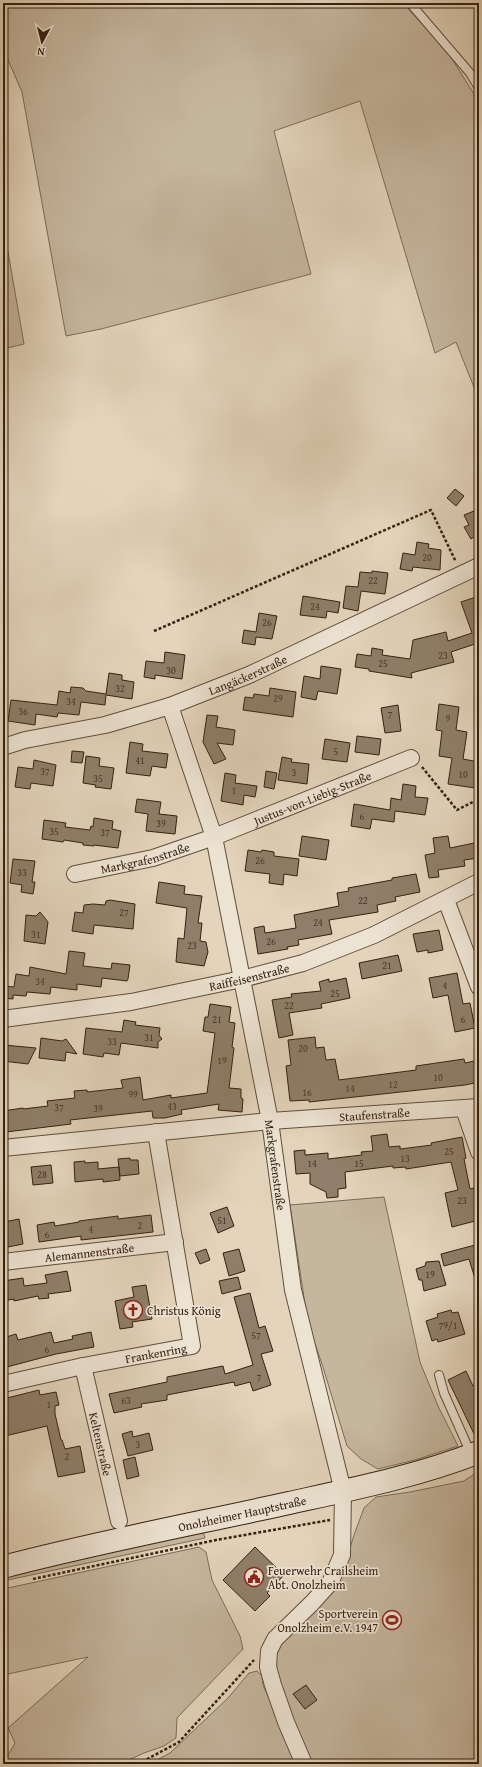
<svg xmlns="http://www.w3.org/2000/svg" width="482" height="1767" viewBox="0 0 482 1767" font-family="'Gentium Book Plus',serif">
<rect width="100%" height="100%" fill="#e3d4bb"/>
<filter id="stains"><feTurbulence type="fractalNoise" baseFrequency=".005" numOctaves="4"/><feColorMatrix values="0 0 0 0 .2 0 0 0 0 .09 0 0 0 0 .02 0 0 0 .5 -.17"/></filter>
<radialGradient id="worn" r=".72"><stop offset=".6" stop-color="#630" stop-opacity="0"/><stop offset="1" stop-color="#630" stop-opacity=".3"/></radialGradient>
<path fill="#c5b69e" stroke="#7c6c57" d="M3,3H403L449,54L479,102V400L456,342L435,353L360,101L274,131L311,274L101,329L66,336L22,92L5,53L3,51Z
M3,223L24,344L3,349Z
M384,1197L420,1362L438,1406L458,1446L415,1460L378,1469L361,1459L347,1446L322,1364L308,1324L290,1205Z
M479,1471V1764H309L270,1653L338,1587L354,1535L364,1508L376,1497L410,1492L464,1481Z
M203,1532L205,1538L3,1581V1574Z
M199,1547L206,1552L212,1580L240,1636L243,1649L177,1718L176,1738L164,1746L144,1753L120,1764H3L15,1743L8,1728L88,1657L3,1675V1589Z
M257,1671L262,1676L263,1685L298,1764H149L170,1753L228,1698L249,1673Z"/>
<path fill="#8f7e69" stroke="#342110" d="M455,489L464,496L456,506L447,498Z
M479,509V544L475,536L471,539L464,527L469,525L464,515Z
M417,542L429,544L428,548L441,550L440,570L413,567L412,571L400,569L403,553L415,555Z
M372,571L388,573L385,594L361,591L358,611L343,608L346,586L358,587L360,572L372,573Z
M303,596L340,602L338,613L327,611L326,618L300,615Z
M479,596V649L477,650L475,644L451,652L454,662L411,673L412,678L369,671V669L355,667L357,654L371,656L372,648L383,650L382,655L410,659L413,640L446,632L448,641L472,633L461,602Z
M259,613L277,616L272,639L256,637L255,645L242,643L244,630L256,632Z
M165,652L185,655L182,679L155,675V679L144,677L146,661L164,663Z
M321,666L341,669L337,694L318,691L316,700L301,697L304,676L320,679Z
M109,673L122,675V680L134,682L132,699L106,695L105,705L81,702L79,715L58,713L57,717L36,714L35,725L8,721L11,700L57,705L59,691L70,693L71,687L83,688L86,691L106,694Z
M270,688L296,692L293,717L243,710L245,697L253,698L254,694L269,696Z
M439,704L459,707L456,730L467,732L463,759L479,762L475,788L448,784L452,758L439,756L442,731L436,730Z
M398,705L401,731L385,733L381,708Z
M207,715L218,716L216,727L235,730L233,745L217,743L226,759L214,764L203,742Z
M357,736L381,739L379,755L355,752Z
M325,739L350,743L347,762L322,759Z
M130,742L143,744L142,751L168,754L166,768L152,766L150,776L126,773Z
M72,751L84,752L82,763L71,762Z
M86,756L100,758L99,766L114,768L111,789L95,787L96,785L83,783Z
M282,757L292,759L291,762L309,764L307,784L278,780Z
M34,760L56,765L53,786L31,783L30,789L15,787L18,767L33,769Z
M266,771L277,773L274,789L264,787Z
M225,773L236,775L235,783L257,786L255,797L244,795L243,805L221,801Z
M403,784L416,786L415,797L428,798L425,815L395,811L394,822L372,819L370,829L351,826L354,804L390,810L391,798L401,800Z
M137,799L161,802L159,814L177,816L175,834L146,831L148,814L135,812Z
M94,818L113,821L112,829L121,831L118,848L94,845V846L83,845V843L64,840L63,842L42,839L44,820L66,823L65,827L90,830L91,826L93,827Z
M302,836L329,840L326,860L299,856Z
M448,836L450,848L479,842V858L464,860L465,866L438,870L439,877L429,878L425,855L435,853L433,838Z
M248,850L261,852L262,850L274,852V856L299,859L297,876L284,874L283,885L269,883L270,874L245,871Z
M13,859L35,861L32,882H35L33,894L21,892L22,885L10,883Z
M416,874L420,892L395,897L396,901L377,905L378,912L329,920L332,934L298,940L299,945L287,947L288,949L258,954L254,928L264,926L265,933L296,928L294,915L339,906L337,893L349,891L348,888L392,880V878Z
M159,882L185,886L184,894L202,896L198,923H202L200,941L206,942L208,952L204,966L176,962L178,938L184,939L187,908L156,903Z
M110,900L135,904L133,929L94,925L93,934L72,931L75,912L83,913L84,905L93,904L105,905L106,901Z
M40,912L48,922L45,944L24,941L26,915L36,916Z
M439,930L443,950L428,953V950L417,952L413,934Z
M69,951L85,953L83,966L111,969L112,963L130,965L128,979L127,981L102,978L101,987L77,984V990L51,987L50,994L27,992L26,996L13,995V999L3,998V986L14,987L16,974L29,976L30,967L66,974Z
M398,955L402,971L362,979L359,963Z
M457,973L463,1004L470,1003L475,1028L455,1032L448,995L433,998L429,978Z
M346,978L350,998L321,1004L322,1008L289,1013L293,1035L279,1038L272,1000L292,997L291,994L321,991L319,982L329,979V982Z
M210,1004L231,1007L229,1022L235,1023L232,1047L234,1048L229,1088L241,1089V1098L243,1099L242,1112L218,1110L219,1104L181,1110L182,1114L165,1118H153L152,1111L70,1120L71,1124L6,1132V1130L3,1131V1111L23,1108V1109L48,1106L47,1101L75,1098L74,1091L87,1090V1092L123,1088L121,1080L140,1077L143,1100L171,1095V1098L207,1093L215,1033L203,1031L205,1017H208Z
M124,1020L136,1022L135,1025L160,1028L159,1035L162,1039L158,1042V1048L121,1043L119,1055L104,1053L103,1057L83,1054L86,1028L122,1032Z
M315,1037L316,1048L324,1047L326,1060L335,1059L339,1080L416,1070V1066L464,1059L465,1063L479,1060V1082L465,1085L309,1102V1100L290,1101L286,1066L291,1065L288,1040Z
M41,1038L62,1041L66,1039L77,1054L66,1052L65,1061L39,1058Z
M4,1045L36,1048L28,1064L3,1061Z
M387,1134L389,1147L400,1146V1149L432,1145L431,1143L462,1137L466,1158L464,1159L470,1189L474,1188L479,1207V1220L452,1227L445,1193L458,1190L451,1162L406,1169V1167L393,1168V1166L345,1172L346,1188L338,1189V1197L327,1198L326,1192L310,1184V1173L296,1174L294,1151L305,1150V1155L328,1153V1159L362,1155L361,1152L373,1151L371,1136Z
M130,1158V1160H138L139,1174L120,1176L118,1159Z
M85,1161V1163L98,1162V1169L119,1167L120,1180L103,1182V1179L75,1182L74,1162Z
M51,1165L53,1183L33,1185L31,1167Z
M227,1207L234,1226L218,1233L210,1213Z
M151,1215L153,1232L81,1240V1236L39,1242L37,1225L54,1222L55,1226L79,1222V1221L118,1216V1219Z
M19,1219L23,1244L3,1248V1230L6,1229L4,1222Z
M479,1244V1281L476,1282L469,1259L444,1266L441,1254Z
M206,1249L210,1260L200,1264L195,1253Z
M239,1249L245,1271L229,1276L223,1253Z
M439,1261L446,1285L424,1291L422,1280H419L416,1269L425,1266L426,1262Z
M67,1271L71,1291L48,1294L49,1298L39,1299L38,1296L14,1301V1299L3,1301V1281L23,1278L24,1286L47,1283L45,1275Z
M238,1277L241,1289L222,1294L219,1281Z
M146,1285L152,1319L132,1322L133,1327L120,1329L115,1301L134,1297L132,1287Z
M250,1293L259,1328L265,1326L273,1351L261,1354L271,1385L253,1391L250,1382L235,1386L234,1382L167,1395V1400L141,1404L142,1407L114,1413L109,1394L167,1382V1377L223,1366L225,1374L253,1365L234,1297Z
M451,1310L452,1313L458,1312L465,1334L438,1342L437,1339L432,1341L426,1321L438,1317L437,1314Z
M51,1332L54,1343L73,1339L72,1336L91,1332L94,1347L56,1354L3,1368V1338L16,1334L18,1340Z
M466,1371L473,1386L479,1384V1440H477L448,1380Z
M39,1390L40,1395L56,1392L59,1405L55,1406V1414L61,1440H62L65,1449L80,1446L85,1472L58,1477L47,1426L5,1436L3,1428V1399Z
M132,1431L133,1437L149,1433L153,1450L128,1456L122,1434Z
M135,1457L139,1476L127,1479L123,1460Z
M255,1547L284,1575L267,1593L270,1596L255,1611L223,1580Z
M306,1685L317,1700L305,1709L293,1694Z"/>
<g fill="none" stroke-linecap="round" stroke-linejoin="round">
<defs>
<path id="lane" d="M410,3L470,73L479,88
M439,1375L444,1393L471,1454"/>
<g id="street">
<path id="s1" d="M170,706L214,837L270,1121L293,1290L343,1491L342,1555L330,1583L312,1603L275,1639L269,1651L268,1667L273,1685L286,1722L304,1764"/>
<path id="s2" d="M3,747L25,740L105,725L170,706L249,675L479,566"/>
<path id="s3" d="M75,874L153,858L214,837L411,758"/>
<path d="M446,900L479,987"/>
<path id="s4" d="M3,1019L131,1002L242,979L303,963L374,935L479,882"/>
<path d="M464,1109L479,1152"/>
<path id="s5" d="M3,1148L270,1121L479,1107"/>
<path id="s6" d="M3,1262L175,1242"/>
<path id="s7" d="M83,1366L119,1521"/>
<path id="s8" d="M3,1384L83,1366L192,1346L156,1132"/>
</g>
<g id="secondary">
<path id="s9" d="M3,1567C98,1542 194,1524 289,1503C353,1489 418,1476 479,1452"/>
</g>
</defs>
<use href="#lane" stroke="#604e3b" stroke-width="10"/>
<use href="#street" stroke="#604e3b" stroke-width="18"/>
<use href="#secondary" stroke="#342110" stroke-width="24"/>
<path stroke="#342110" stroke-width="2.5" stroke-dasharray="3 2" stroke-linecap="butt" d="M154,631L431,510L456,562
M422,767L457,810L479,799
M33,1579L216,1540L330,1520
M138,1764L179,1742L254,1660"/>
<use href="#lane" stroke="#ede3d3" stroke-width="8"/>
<use href="#street" stroke="#ede3d3" stroke-width="16"/>
<use href="#secondary" stroke="#ede3d3" stroke-width="22"/>
</g>
<defs>
<symbol id="church-ring" viewBox="-11 -11 22 22"><circle r="9.5" fill="#ede3d3" stroke="#8f2418" stroke-width="1.5"/><path d="M-1.2-6h2.4v3.5h3.3v2.4h-3.3V6h-2.4V-.1h-3.3v-2.4h3.3Z" fill="#8f2418"/></symbol>
<symbol id="civic-ring" viewBox="-11 -11 22 22"><circle r="9.5" fill="#ede3d3" stroke="#8f2418" stroke-width="1.5"/><path d="M-.6-6.5H3V-4.5H.6V-3L4-1V1h2V6H-6V1h2V-1L-.6-3ZM-1.2 2.5V6h2.4V2.5Z" fill="#8f2418"/></symbol>
<symbol id="stadium-ring" viewBox="-11 -11 22 22"><circle r="9.5" fill="#ede3d3" stroke="#8f2418" stroke-width="1.5"/><path d="M0-5a6.5 5 0 1 0 0 10a6.5 5 0 1 0 0-10ZM-3.5-1.8h7v3.6h-7Z" fill="#8f2418"/></symbol>
</defs>
<g fill-rule="evenodd">
<use href="#church-ring" x="122" y="1299" width="22" height="22"/>
<use href="#civic-ring" x="243" y="1566" width="22" height="22"/>
<use href="#stadium-ring" x="381" y="1609" width="22" height="22"/>
</g>
<g text-anchor="middle" dominant-baseline="central" stroke-width="3.5" stroke-linejoin="round" paint-order="stroke">
<g font-size="10" fill="#4b3826">
<text x="427" y="557">20</text>
<text x="373" y="580">22</text>
<text x="315" y="606">24</text>
<text x="267" y="622">26</text>
<text x="443" y="655">23</text>
<text x="383" y="663">25</text>
<text x="171" y="670">30</text>
<text x="120" y="688">32</text>
<text x="278" y="698">29</text>
<text x="71" y="701">34</text>
<text x="23" y="711">36</text>
<text x="390" y="714">7</text>
<text x="448" y="718">9</text>
<text x="336" y="751">5</text>
<text x="140" y="760">41</text>
<text x="45" y="771">37</text>
<text x="294" y="772">3</text>
<text x="463" y="774">10</text>
<text x="98" y="778">35</text>
<text x="234" y="790">1</text>
<text x="362" y="816">6</text>
<text x="161" y="823">39</text>
<text x="54" y="831">35</text>
<text x="105" y="832">37</text>
<text x="260" y="860">26</text>
<text x="22" y="872">33</text>
<text x="363" y="900">22</text>
<text x="124" y="912">27</text>
<text x="318" y="922">24</text>
<text x="36" y="934">31</text>
<text x="271" y="941">26</text>
<text x="192" y="945">23</text>
<text x="387" y="965">21</text>
<text x="40" y="981">34</text>
<text x="445" y="985">4</text>
<text x="335" y="993">25</text>
<text x="289" y="1005">22</text>
<text x="217" y="1019">21</text>
<text x="463" y="1019">6</text>
<text x="149" y="1037">31</text>
<text x="112" y="1041">33</text>
<text x="303" y="1048">20</text>
<text x="222" y="1060">19</text>
<text x="438" y="1077">10</text>
<text x="393" y="1084">12</text>
<text x="350" y="1088">14</text>
<text x="307" y="1092">16</text>
<text x="133" y="1094">99</text>
<text x="172" y="1106">43</text>
<text x="59" y="1107">37</text>
<text x="98" y="1108">39</text>
<text x="449" y="1151">25</text>
<text x="405" y="1158">13</text>
<text x="312" y="1163">14</text>
<text x="359" y="1163">15</text>
<text x="42" y="1174">28</text>
<text x="462" y="1200">23</text>
<text x="222" y="1220">51</text>
<text x="140" y="1225">2</text>
<text x="91" y="1229">4</text>
<text x="47" y="1234">6</text>
<text x="430" y="1274">19</text>
<text x="448" y="1325">79/1</text>
<text x="256" y="1335">57</text>
<text x="47" y="1349">6</text>
<text x="259" y="1377">7</text>
<text x="126" y="1400">63</text>
<text x="49" y="1404">1</text>
<text x="138" y="1444">3</text>
<text x="67" y="1456">2</text>
</g>
<g font-size="12" fill="#342110" stroke="#ede3d3">
<text stroke="none"><textPath href="#s2" startOffset="256">Langäckerstraße</textPath></text>
<text stroke="none"><textPath href="#s3" startOffset="250">Justus-von-Liebig-Straße</textPath></text>
<text stroke="none"><textPath href="#s3" startOffset="72">Markgrafenstraße</textPath></text>
<text stroke="none"><textPath href="#s4" startOffset="250">Raiffeisenstraße</textPath></text>
<text stroke="none"><textPath href="#s5" startOffset="373">Staufenstraße</textPath></text>
<text stroke="none"><textPath href="#s1" startOffset="472">Markgrafenstraße</textPath></text>
<text stroke="none"><textPath href="#s6" startOffset="87">Alemannenstraße</textPath></text>
<text stroke="none"><textPath href="#s8" startOffset="156">Frankenring</textPath></text>
<text stroke="none"><textPath href="#s7" startOffset="80">Keltenstraße</textPath></text>
<text stroke="none"><textPath href="#s9" startOffset="245">Onolzheimer Hauptstraße</textPath></text>
</g>
<g font-size="12" fill="#342110" stroke="#ede3d3" text-anchor="start">
<text x="147" y="1310">Christus König</text>
<text x="268" y="1570">Feuerwehr Crailsheim<tspan x="268" dy="14">Abt. Onolzheim</tspan></text>
<text x="378" y="1613" text-anchor="end">Sportverein<tspan x="378" dy="14">Onolzheim e.V. 1947</tspan></text>
</g>
</g>
<rect width="482" height="1767" fill="none" stroke="#e3d4bb" stroke-width="16"/>
<rect x="4" y="4" width="474" height="1759" fill="none" stroke="#342110" stroke-width="2"/>
<rect x="8" y="8" width="466" height="1751" fill="none" stroke="#342110"/>
<g transform="translate(42 42) rotate(187)" stroke="#ede3d3" stroke-width="3" paint-order="stroke">
<path d="M0-3L7 15L0 10L-7 15Z" fill="#342110"/>
<text y="-6" font-size="11" font-weight="bold" text-anchor="middle" fill="#342110">N</text>
</g>
<rect width="100%" height="100%" filter="url(#stains)"/>
<rect width="100%" height="100%" fill="url(#worn)"/>
</svg>
